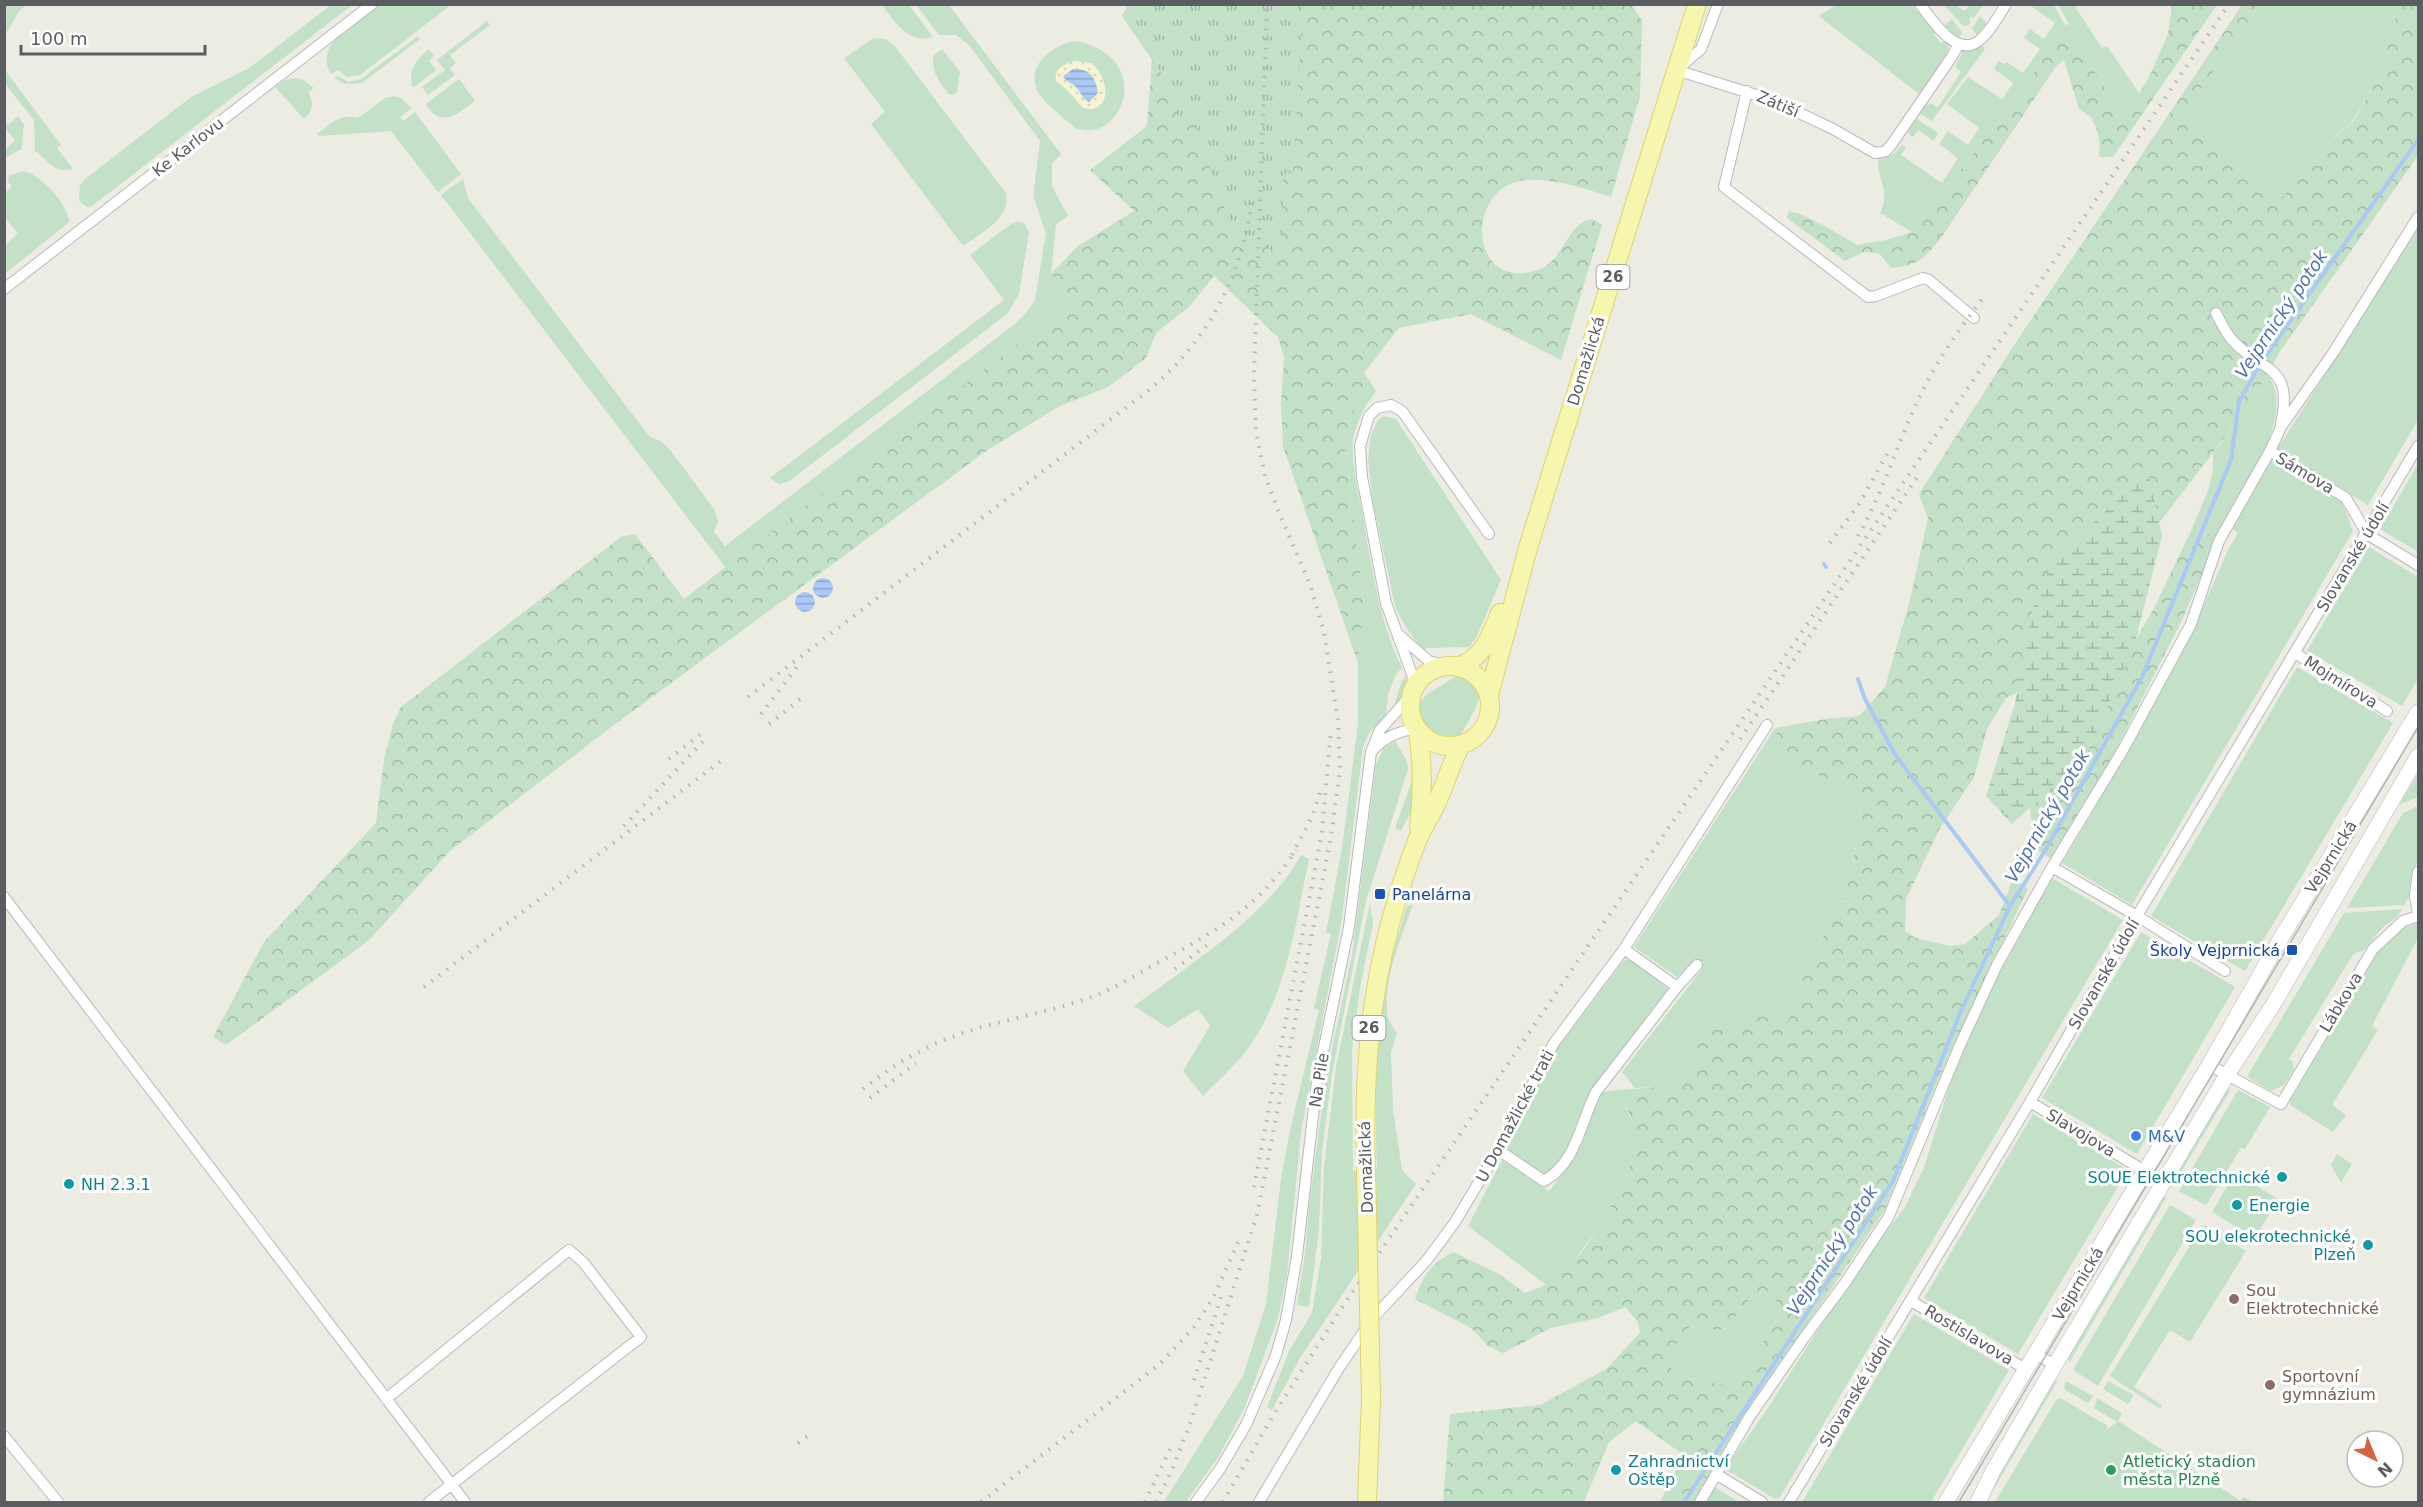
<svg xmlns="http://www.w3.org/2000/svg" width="2423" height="1507" viewBox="0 0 2423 1507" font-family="'DejaVu Sans',sans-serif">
<defs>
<pattern id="forest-crowns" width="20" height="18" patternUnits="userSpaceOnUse" patternTransform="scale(1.5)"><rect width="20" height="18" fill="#c2e1c7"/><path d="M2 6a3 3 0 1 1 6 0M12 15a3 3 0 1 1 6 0" fill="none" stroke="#a1baa5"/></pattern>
<pattern id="wetland-marsh" width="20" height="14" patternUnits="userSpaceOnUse" patternTransform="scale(1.5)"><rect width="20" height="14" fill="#c2e1c7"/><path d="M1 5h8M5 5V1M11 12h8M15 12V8" fill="none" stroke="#a1baa5"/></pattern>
<pattern id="sand-dots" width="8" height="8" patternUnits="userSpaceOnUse" patternTransform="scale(1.5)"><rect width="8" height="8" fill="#f6f3d5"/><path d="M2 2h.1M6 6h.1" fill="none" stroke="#d5d3b9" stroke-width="1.8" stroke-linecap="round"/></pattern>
<pattern id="park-tufts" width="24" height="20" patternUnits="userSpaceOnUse" patternTransform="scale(1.5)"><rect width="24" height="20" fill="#c2e1c7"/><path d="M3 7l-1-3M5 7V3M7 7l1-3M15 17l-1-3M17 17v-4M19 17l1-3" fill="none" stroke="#a1baa5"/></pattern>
<pattern id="water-rules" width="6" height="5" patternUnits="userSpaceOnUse" patternTransform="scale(1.5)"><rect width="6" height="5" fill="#aac9f5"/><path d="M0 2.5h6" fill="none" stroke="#8da6ca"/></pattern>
</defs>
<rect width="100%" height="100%" fill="#ecece3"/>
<path fill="#c2e1c7" d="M5,4L26,5C13,14 15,25 5,33Z
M331,5H352L92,206L87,207L79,201L80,185L85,179L191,97L249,68Z
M379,5H451L360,75L347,77L338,70L331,74C312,44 360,20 379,5Z
M882,5H909L933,37C907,44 896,23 882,5Z
M916,5H949L1061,154L1052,163V186L1068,216L1056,224L1051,274L1068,296L1066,307L726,568L441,195L463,179L468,198L649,436L662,442L671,451L714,509L718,521L714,532L725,546L1016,323L1027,312L1035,300L1046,233L1033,196L1040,141L969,45L956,35H939Z
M1836,5H1912L1937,33L1934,35L1941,43L1944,41L1949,44L1948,51L1920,95L1819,16Z
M1944,5H1955L1965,11L1969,5H1983L1974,18L1971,16L1969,20L1971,22L1967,26H1963Z
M2030,5H2054L2065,25L2069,24L2058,5H2074L2102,48L2107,46L2139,93L2134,102L2116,105L2075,42L2061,33L2024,88L1912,232L1880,213C1891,189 1877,181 1878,159L1891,156L1903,145L1906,147L1901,155L1942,183L1958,158L1939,144L1948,131L1968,145L1979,128L1947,104L1968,77L2002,99L2013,83L1994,69L1998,61L2005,64L2007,62L2023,73L2040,49L2024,38L2030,29L2044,39L2055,23Z
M2260,5H2399L2381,73L2351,123L2300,165L2292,186L2283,197L2231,160L2183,114Z
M1980,16L1987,23L1977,35L1972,29Z
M1952,19L1962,32L1959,39L1946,27L1945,25Z
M487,21L490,25L450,55L456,63L450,68L455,75L428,95L422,87L445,70L437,60Z
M418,36L420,39L362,83L345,84L334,78L337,76L349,82L361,79Z
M874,38L885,39L894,45L1006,193C1011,219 981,233 963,246L871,124L885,112L844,58Z
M1077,41C1159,60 1119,147 1075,128C1066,120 1043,102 1038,92C1024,66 1054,43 1077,41Z
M1982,45L1985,49L1932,121L1917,112L1930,103L1938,107L1961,72L1955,67L1964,50H1972Z
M429,49L434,56L429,61L436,70L413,88C406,72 417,59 429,49Z
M942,49L960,72L957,91L954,95L949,94C940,83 930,71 934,55Z
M5,70L61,145L57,148L73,169C53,174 49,160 35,151L34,120L5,84Z
M296,78L305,81L314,88L308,92C314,103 313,111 304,119L275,87L285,80Z
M459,79L475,101C459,113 440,130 426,104Z
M394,96L401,98L412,108L400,117L403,121L415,112L461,174L438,192L391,131L319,136L317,134C331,124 340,113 358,118L385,98Z
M18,116L24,125L22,146L21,149L5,158V150L15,140L5,128V121L8,125Z
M1914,117L1938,133L1934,141L1918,130L1913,137L1909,134L1908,127Z
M24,171C41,175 68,204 69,222L6,273L5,246L18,233L5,218V193L12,186L7,181L9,178L8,176Z
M1018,221L1024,223L1029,232L1019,294L1007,314L788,482L779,484L770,478L1004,300L970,255L1008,226Z
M2418,223V420L2368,505L2276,451L2365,312Z
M2267,375C2300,412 2238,499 2219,534L2190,533L2208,491L2213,469V454L2252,402Z
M1371,383L1376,391C1365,406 1356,421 1353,440C1351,465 1358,492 1363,517C1372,569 1379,620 1402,668L1396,674L1388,694L1386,715L1369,733L1363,747L1342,918L1301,1132L1287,1275L1278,1318L1245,1407L1219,1456L1186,1502H1164L1243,1376L1266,1304L1281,1179L1290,1130L1319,1010L1314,1008L1331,933H1326L1342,848L1358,723V663L1364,605L1345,449C1348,421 1355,406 1371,383Z
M1385,416L1396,419L1501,580L1476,638L1469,647L1428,648L1423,650L1405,626L1395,606L1372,497L1368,458L1371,435L1378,420Z
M2273,457L2340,497L2353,531L2132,905L2062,863C2110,785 2153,705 2195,623C2211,594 2220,561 2238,533L2232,528Z
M2418,464V552L2380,529Z
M2369,547L2418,577V679L2402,706L2307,651Z
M2297,667L2393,723L2245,971L2151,916Z
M1460,674L1471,679L1481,692C1476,709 1469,722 1459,737C1436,740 1419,728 1417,704L1429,693Z
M1406,675L1407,689L1393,709L1401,683Z
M1775,728L1782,756L1863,798L1853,864L1847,888L1805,973L1788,1022L1747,1014L1735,1027L1690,1056L1701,1064L1669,1098L1656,1087L1635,1088L1622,1072L1703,968L1694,960L1677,977L1634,947Z
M1395,741L1406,759L1408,769L1366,901L1332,1073L1322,1152L1319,1229L1309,1307L1297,1305L1305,1254L1310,1199L1326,1077L1352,955L1376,764L1384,748Z
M1414,775V806L1401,831L1395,828Z
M2418,775V797L2399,805L2416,777Z
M2418,806V860L2411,879L2409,897L2404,905L2347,908L2403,813Z
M1301,855L1309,859C1296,920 1288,988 1253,1041C1240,1061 1220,1079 1203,1096L1183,1071L1210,1026L1198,1009L1168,1028L1134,1006C1189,965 1268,916 1301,855Z
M2052,878L2123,920L1780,1497L1775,1499L1725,1469L1764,1414L1846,1286L1905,1207L1925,1165L1948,1090L1981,1007Z
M1370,903L1373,923L1360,988L1352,1050L1353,1171L1377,1169C1375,1113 1374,1056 1383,999C1388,968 1398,937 1407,906L1413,904C1402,936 1381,983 1388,1017C1389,1023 1394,1028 1397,1033L1391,1052L1393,1110L1402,1170L1416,1184L1300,1358L1272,1410L1267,1407L1289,1351L1312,1313L1321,1258L1324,1166L1336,1067Z
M2402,909L2396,918L2384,926L2363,951L2354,953L2289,1059L2292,1061L2294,1069L2284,1085L2271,1091L2249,1078L2248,1075L2344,913Z
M2418,923V938L2372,1026L2378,1030L2332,1105L2346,1115L2333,1132L2290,1105V1101L2382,945L2403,928Z
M2141,932L2235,987L2137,1154L2042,1098Z
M1624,960H1632L1668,989L1587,1097L1570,1142L1554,1170L1542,1174L1509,1153L1506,1145L1558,1047Z
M2231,1089L2172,1187L2167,1184L2225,1091Z
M1619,1090L1640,1141L1637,1152L1614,1196L1608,1215L1571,1265L1556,1273L1546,1285L1468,1226L1502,1160L1549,1191C1574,1162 1581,1123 1602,1092Z
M2238,1090L2270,1107L2245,1149L2241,1148L2206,1205L2179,1191Z
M2033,1114L2128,1170L2018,1354L1924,1298Z
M2337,1154L2352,1164L2341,1183L2331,1165Z
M2235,1173L2278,1199L2255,1238L2212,1212Z
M2161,1195L2166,1198L2069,1363L2068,1355Z
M2170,1205L2196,1220L2098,1386L2073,1370Z
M2202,1226H2206L2246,1251L2190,1342L2170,1330L2134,1387L2162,1405L2160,1409L2110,1376Z
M1761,1293C1774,1296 1777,1301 1782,1312L1735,1387L1682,1376L1671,1368C1671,1351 1678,1337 1691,1326L1712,1330L1729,1328C1737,1314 1744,1299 1761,1293Z
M1914,1314L2009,1370L1931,1502H1802Z
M2058,1380L1986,1502L1993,1478L2052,1382Z
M2066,1381L2093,1396L2088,1403L2067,1391L2064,1388Z
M2108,1381L2134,1395L2128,1404L2103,1389Z
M2097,1398L2122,1413L2118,1421L2241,1501L2244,1497L2253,1502H1995L2057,1399H2062L2108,1426L2106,1430L2117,1422L2094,1408Z
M1713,1486L1739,1502H1703Z"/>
<path fill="url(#forest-crowns)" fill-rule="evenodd" d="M1128,5H1631L1642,20L1640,96L1611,197C1585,188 1538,173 1512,183C1469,200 1472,278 1524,273C1568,269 1560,226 1592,219L1602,225L1561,360L1471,314L1399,328L1364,373L1371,383C1355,406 1348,421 1345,449L1364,605L1358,663L1283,446L1281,404L1284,357L1278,337L1214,276L1189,307L1157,332L1145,359L1108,387L1060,406L989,449L618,722L451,850L368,941L226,1045L213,1037L264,942L376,823L384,760L393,724L401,707L621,537L635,534L684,599L1066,307L1068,296L1051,274L1078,246L1134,211L1090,170L1147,126L1152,59L1122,16Z
M2172,5H2217L2113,157H2099L2100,144L2096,127L2091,117L2079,109L2064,60L2057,65L1941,238C1922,260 1921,264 1891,268L1880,254L1864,252L1845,261L1787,218L1789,211L1800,214L1825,226L1857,245L1886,240L1912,232L2024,88L2061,33L2067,35L2075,42L2116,105L2134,102L2149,77L2168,34Z
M2242,5H2260L2183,114L2231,160L2283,197L2292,186L2300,165L2352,123L2381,73L2399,5H2418V156L2279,353L2252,402L2146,540L2047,677L2006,698L1987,729L1974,777L1939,830L1906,899L1905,931L1916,938L1950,946L1965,944L1999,915L2013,879L2028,889L1948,1057L1884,1211L1748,1412L1693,1502H1660L1684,1455L1636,1421L1609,1442L1584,1502H1443L1450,1414L1540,1405L1606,1369L1640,1333L1638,1322L1625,1307L1598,1318L1551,1328L1503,1353L1488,1346L1471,1328L1415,1299C1423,1276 1430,1264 1453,1252L1499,1274L1525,1293L1546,1285L1556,1273L1571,1265L1581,1253L1608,1215L1614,1196L1637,1152L1640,1141L1635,1133L1628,1128L1632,1120L1619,1090L1657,1087L1669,1098L1701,1064L1689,1056L1721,1018L1735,1027L1747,1014L1788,1021L1805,973L1847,888L1853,864L1863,798L1782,756L1775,728L1832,718L1859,716L1885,687L1910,600L1928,518L1919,494L2022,333ZM1761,1293C1774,1296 1777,1301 1782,1312L1735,1387L1682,1376L1671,1368C1671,1351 1678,1337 1691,1326L1712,1330L1729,1328C1737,1314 1744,1299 1761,1293Z
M2190,533L2219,534L2183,618L2117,748L2052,859L2037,850L2030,811L2031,793L2133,644L2154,608Z"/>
<path fill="url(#wetland-marsh)" d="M2148,470L2162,536L2134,646L2086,756L2012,824L1986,796L2015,703L2033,608L2051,564Z"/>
<path fill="url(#sand-dots)" d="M1074,61L1091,63C1110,76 1113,116 1083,108L1069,92L1056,81C1054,68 1063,65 1074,61Z"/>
<path fill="url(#park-tufts)" d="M1144,5H1303L1293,173L1283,174L1282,254L1233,232L1194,122L1178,120L1175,93L1124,19Z"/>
<path fill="url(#water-rules)" d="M1073,69C1089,68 1096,77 1098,93L1089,102C1082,98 1081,92 1075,86C1070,82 1066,82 1063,76Z
M813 588a10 10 0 1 1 20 0a10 10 0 1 1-20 0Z
M795 602a10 10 0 1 1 20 0a10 10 0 1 1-20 0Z"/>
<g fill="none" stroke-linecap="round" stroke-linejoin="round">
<path stroke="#aac9f5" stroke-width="4" d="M1824,564L1826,567
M1858,679L1865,699L1896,756L2010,906
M1684,1502L1893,1181L1961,1011L2010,906L2043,854L2142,677L2231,460L2239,402L2260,364L2418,140"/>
<defs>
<path id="street" d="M1920,4C1932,20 1958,61 1981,39C1991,30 1999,16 2006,4
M1679,68L1701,49L1718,4
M1676,70L1772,100L1833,129L1875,153L1886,151L1892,144L1951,58L1959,44
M1747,91L1724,187L1868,297L1876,296L1923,278L1929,280L1974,318
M4,289L372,4
M2216,313C2221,322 2226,334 2233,341C2263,373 2294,364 2281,424
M2270,451L2346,498L2367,534L2418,565
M1399,635L1429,661L1447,666
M2295,653L2387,711
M1416,685L1386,603L1362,477L1360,446L1369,416L1377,408L1391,405L1402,411L1489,534
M1373,750C1385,736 1399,732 1416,728
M2052,867L2137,916L2225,971
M4,897L465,1502
M2418,916L2415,895L2418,872
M1677,987L1697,965
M2209,1065L2281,1104L2373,949L2403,921L2418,916
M2030,1102L2163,1182
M1497,1152L1503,1153L1544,1181C1577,1162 1580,1123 1596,1092L1677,987L1624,949
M1911,1301L2027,1370
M2036,1354L2055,1365
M386,1399L569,1250L583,1262L641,1337L429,1502
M4,1436L58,1502
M1716,1474L1762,1502
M1196,1502L1220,1469L1246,1425L1276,1355L1286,1320L1297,1256L1317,1081L1349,927L1371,752L1380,730L1412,694
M1259,1502L1339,1368L1373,1318L1427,1260L1455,1222L1497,1152L1554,1043L1624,949L1767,725
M1700,1502L1750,1416L1804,1338L1845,1283L1888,1218L1960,1045L1997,965L2052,867L2124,748L2191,624L2219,541L2270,451L2281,427L2333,353L2418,217
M1789,1502L2030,1102L2137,916L2418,446"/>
<path id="secondary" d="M1946,1502L2209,1065L2281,938L2418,712
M1978,1502L1993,1471L2055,1365L2227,1075L2273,1005L2418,756"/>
<path id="primary" d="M1410 706a40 40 0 1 1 80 0a40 40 0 1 1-80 0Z
M1457,667C1484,658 1490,637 1500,613
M1489,695L1528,548L1697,4
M1418,731C1423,764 1423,794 1419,827
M1366,1170C1362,1052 1374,952 1417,841C1422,828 1430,817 1436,804C1445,785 1451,765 1460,746
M1367,1502L1371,1398"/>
</defs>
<use href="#street" stroke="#b8b9be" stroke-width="12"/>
<use href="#secondary" stroke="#b7b8be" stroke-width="16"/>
<use href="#primary" stroke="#e1d367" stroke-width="20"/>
<use href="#street" stroke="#fff" stroke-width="10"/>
<use href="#secondary" stroke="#fff" stroke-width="15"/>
<use href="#primary" stroke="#f6f6af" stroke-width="18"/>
<path stroke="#b3b4b4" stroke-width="1.5" d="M1959,1502L2418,727"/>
<path stroke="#b3b4b4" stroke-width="4" stroke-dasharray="1.5 8" stroke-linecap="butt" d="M1858,536C1885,489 1899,437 1924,388C1940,355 1963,325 1985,295
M1830,543L1859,504L1890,449
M748,697L1149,390C1210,339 1243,273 1253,195
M761,714L797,667
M769,724L803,697
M1740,739L1920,473
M669,759L702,733
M624,826L708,736
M1292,855L1312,817L1322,787
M1175,969L1211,942
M424,987L725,758
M863,1089C889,1068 918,1050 949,1038C994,1021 1043,1014 1089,998C1113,990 1135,975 1157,963C1218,930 1257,909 1296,850
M870,1098L916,1063
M1254,1187L1322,832L1331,729
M1194,1380L1221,1297
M798,1443L809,1435
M981,1502L1160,1364L1194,1327L1213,1298L1241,1236
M1145,1502L1172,1445
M1156,1502L1172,1470L1191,1421L1257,1215L1331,837L1340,770L1338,722L1324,632L1310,584L1280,515L1265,476L1256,431L1254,375L1267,4
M1223,1502L1271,1419L1339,1312L2229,4"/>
<defs>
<path id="primary-bridge" d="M1366,1170L1371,1398"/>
</defs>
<use href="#primary-bridge" stroke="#e1d367" stroke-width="20" stroke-linecap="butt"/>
<use href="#primary-bridge" stroke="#f6f6af" stroke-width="18"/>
</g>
<g fill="#1a4fb4" stroke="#fff" stroke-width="2">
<rect x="1374" y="888" width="12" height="12" rx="3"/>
<rect x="2286" y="944" width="12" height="12" rx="3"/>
</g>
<circle fill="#3f7fe0" stroke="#fff" stroke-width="2" cx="2136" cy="1136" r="6"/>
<g fill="#0f9aa8" stroke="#fff" stroke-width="2">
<circle cx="2282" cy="1177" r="6"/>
<circle cx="69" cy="1184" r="6"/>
<circle cx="2237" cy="1205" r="6"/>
<circle cx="2368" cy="1245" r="6"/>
<circle cx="1616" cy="1470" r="6"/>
</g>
<g fill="#8d6e63" stroke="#fff" stroke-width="2">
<circle cx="2234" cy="1299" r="6"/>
<circle cx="2270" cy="1385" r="6"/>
</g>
<circle fill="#2e9e5b" stroke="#fff" stroke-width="2" cx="2111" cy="1470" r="6"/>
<g text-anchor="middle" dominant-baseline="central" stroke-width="6" stroke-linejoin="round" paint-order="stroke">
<g fill="#fff" stroke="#8c8e91" stroke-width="1.5">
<rect x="1596.5" y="265" width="33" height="24" rx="4.5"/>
<rect x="1352.5" y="1016" width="33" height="24" rx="4.5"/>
</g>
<g font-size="15" font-weight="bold" fill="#5b5d62">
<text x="1613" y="277">26</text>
<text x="1369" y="1028">26</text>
</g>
<g font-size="16" fill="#5b5d62" stroke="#fff">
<text transform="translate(1778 104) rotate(23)">Zátiší</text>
<text transform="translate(188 147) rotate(-38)">Ke Karlovu</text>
<text transform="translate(1586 361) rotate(-73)">Domažlická</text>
<text transform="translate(2305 473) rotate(31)">Sámova</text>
<text transform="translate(2353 557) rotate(-59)">Slovanské údolí</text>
<text transform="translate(2341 682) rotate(32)">Mojmírova</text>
<text transform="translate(2331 857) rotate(-58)">Vejprnická</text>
<text transform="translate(2104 974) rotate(-60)">Slovanské údolí</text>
<text transform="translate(2341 1002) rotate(-59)">Lábkova</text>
<text transform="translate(1319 1080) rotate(-81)">Na Pile</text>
<text transform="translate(1515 1116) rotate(-62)">U Domažlické trati</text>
<text transform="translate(2081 1133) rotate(31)">Slavojova</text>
<text transform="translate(1366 1167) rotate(-92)">Domažlická</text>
<text transform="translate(2078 1284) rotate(-59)">Vejprnická</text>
<text transform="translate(1969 1335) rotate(31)">Rostislavova</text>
<text transform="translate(1856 1392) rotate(-59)">Slovanské údolí</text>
</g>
<g font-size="16" fill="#164399" stroke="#fff" text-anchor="start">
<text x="1392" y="894">Panelárna</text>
<text x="2280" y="950" text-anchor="end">Školy Vejprnická</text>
</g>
<g font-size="16" fill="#366cbe" stroke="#fff" text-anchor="start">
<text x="2148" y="1136">M&amp;V</text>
</g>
<g font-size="16" fill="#0d838f" stroke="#fff" text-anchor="start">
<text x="2270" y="1177" text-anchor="end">SOUE Elektrotechnické</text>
<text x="81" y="1184">NH 2.3.1</text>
<text x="2249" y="1205">Energie</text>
<text x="2356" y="1236" text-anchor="end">SOU elekrotechnické,<tspan x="2356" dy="18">Plzeň</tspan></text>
<text x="1628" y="1461">Zahradnictví<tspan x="1628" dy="18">Oštěp</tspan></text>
</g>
<g font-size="16" fill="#785e54" stroke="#fff" text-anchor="start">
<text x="2246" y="1290">Sou<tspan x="2246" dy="18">Elektrotechnické</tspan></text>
<text x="2282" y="1376">Sportovní<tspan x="2282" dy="18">gymnázium</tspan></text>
</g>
<g font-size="16" fill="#27864d" stroke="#fff" text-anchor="start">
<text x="2123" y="1461">Atletický stadion<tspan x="2123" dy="18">města Plzně</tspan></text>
</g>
<g font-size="18" font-style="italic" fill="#5071b6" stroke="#fff">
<text transform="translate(2281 314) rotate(-56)">Vejprnický potok</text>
<text transform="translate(2047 816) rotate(-60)">Vejprnický potok</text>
<text transform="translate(1832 1250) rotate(-57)">Vejprnický potok</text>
</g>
</g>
<rect width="2423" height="1507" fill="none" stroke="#5b5d62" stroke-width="12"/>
<g transform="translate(2375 1459) rotate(137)"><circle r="28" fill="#ffffff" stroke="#bdbec0" stroke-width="1.5"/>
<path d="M0-4.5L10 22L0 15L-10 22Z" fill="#d66340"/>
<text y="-9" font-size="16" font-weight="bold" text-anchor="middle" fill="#5b5d62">N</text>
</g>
<path d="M21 45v9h184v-9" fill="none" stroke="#5b5d62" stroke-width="3"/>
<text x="30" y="45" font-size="18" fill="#5b5d62" stroke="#ffffff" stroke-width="4.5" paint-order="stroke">100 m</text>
</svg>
